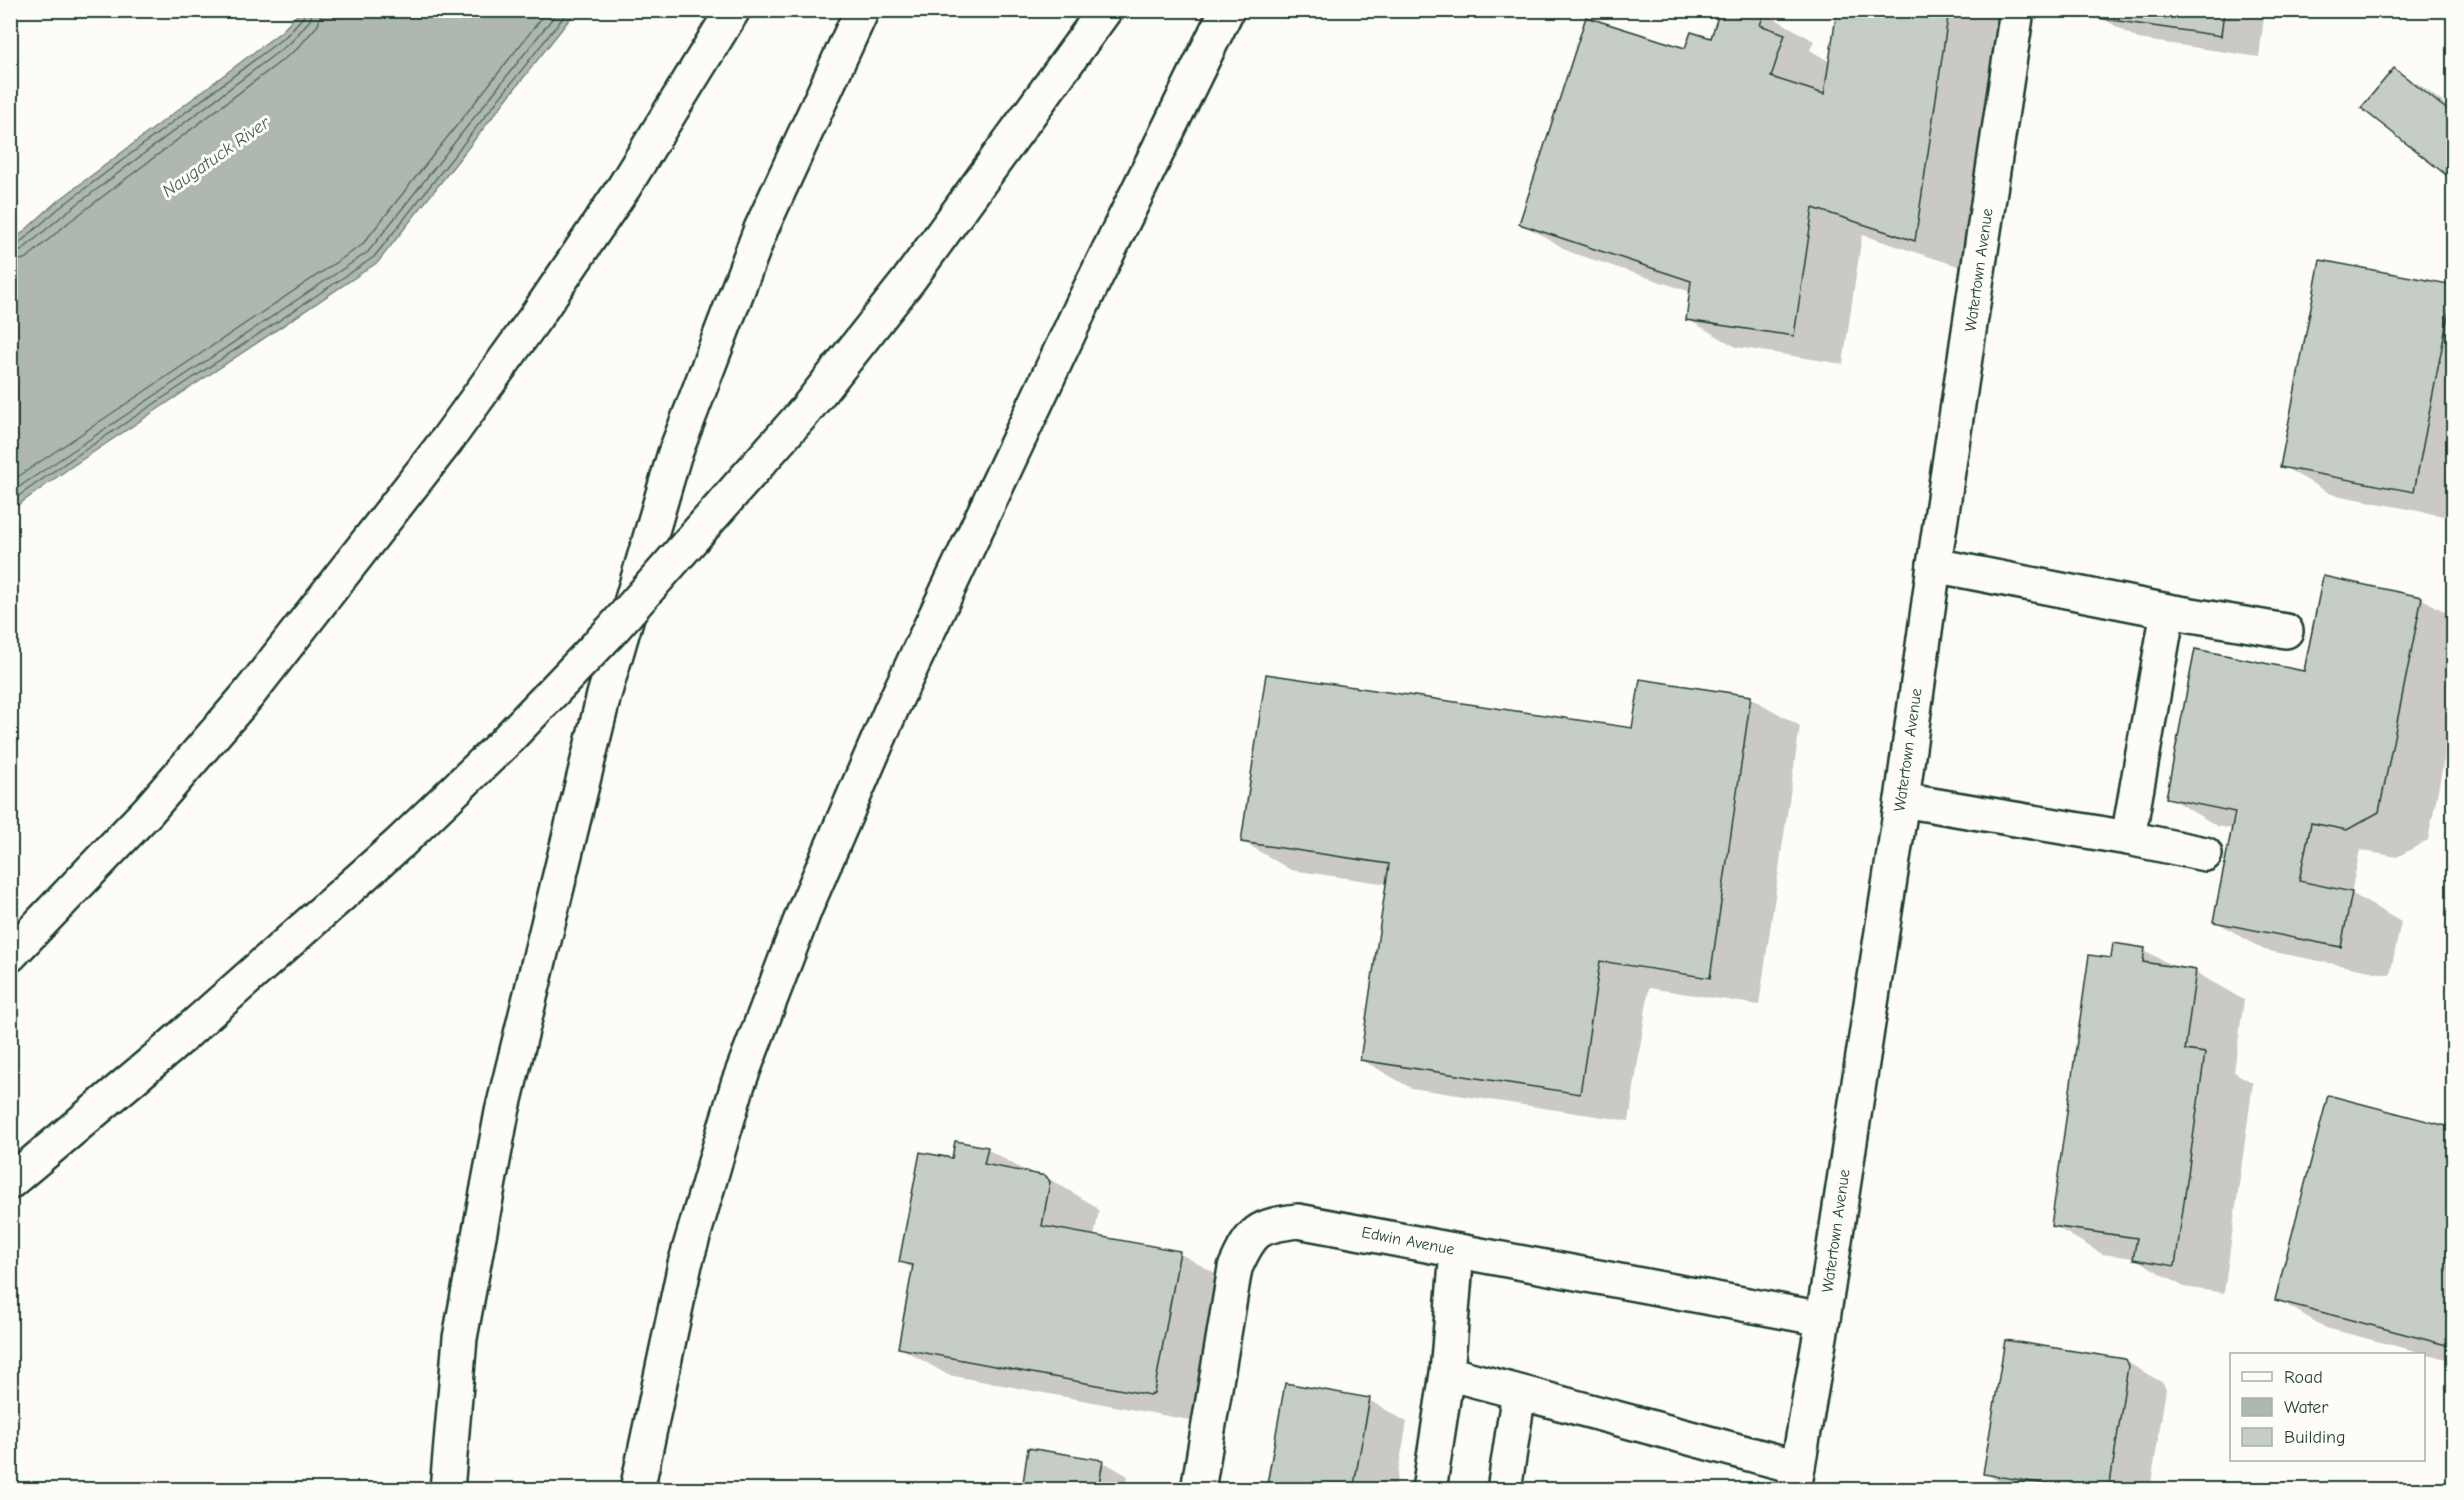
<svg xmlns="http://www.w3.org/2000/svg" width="2464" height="1500" viewBox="0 0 2464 1500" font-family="'Comic Neue',sans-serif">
<rect width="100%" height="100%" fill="#fdfcf7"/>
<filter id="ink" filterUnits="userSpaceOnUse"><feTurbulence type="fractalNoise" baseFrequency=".0167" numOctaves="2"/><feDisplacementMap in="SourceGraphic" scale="12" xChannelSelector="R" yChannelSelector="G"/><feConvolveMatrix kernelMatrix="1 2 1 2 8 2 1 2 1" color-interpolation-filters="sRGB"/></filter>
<g filter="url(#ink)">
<path fill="#aeb8b1" stroke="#75877f" stroke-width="1.5" d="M301,11H576L378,262L68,469L11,510V243L54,204L282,31Z"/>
<path fill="#0003" d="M1721,10H1757L1765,13L1814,41L1810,50L1830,62L1838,10H2002L1964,268L1862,235L1843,364L1736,347L1687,319L1691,292L1570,252L1521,223L1686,50L1712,40Z
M2101,10H2265L2259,57L2138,39L2100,17Z
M2394,70L2420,85L2454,111V179Z
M2454,287V518L2331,494L2282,466Z
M2421,598L2454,617V710L2428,840L2397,857L2360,850L2351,893L2401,922L2390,975L2264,950L2215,921L2233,829L2217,826L2168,797L2305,673Z
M1751,698L1800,726L1759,1005L1649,988L1629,1121L1411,1088L1362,1060L1388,884L1291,870L1242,841Z
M2144,950L2178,969L2195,972L2244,1000L2234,1072L2253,1083L2224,1293L2184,1287L2134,1258L2102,1254L2053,1225L2112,960Z
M2454,1129V1361L2326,1328L2277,1299Z
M987,1149L1032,1175L1046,1177L1095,1206L1099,1211L1094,1237L1179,1253L1229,1281L1200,1422L948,1375L899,1347L914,1269L901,1262L953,1160Z
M2125,1361L2163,1383L2166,1389L2150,1490H2013L1985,1473Z
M1369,1400L1407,1422L1395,1490H1268Z
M1102,1461L1128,1476L1126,1490H1014Z"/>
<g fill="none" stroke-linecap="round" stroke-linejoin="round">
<path stroke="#586e66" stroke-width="1.5" d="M10,247L17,245L58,209L286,36L303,17L305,10
M10,254L21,251L63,215L291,42L310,20L313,10
M10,263L27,258L69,222L297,49L318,25L322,10
M10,482L362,245L548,10
M10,493L368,252L559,10
M10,502L64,464L374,257L569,10"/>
</g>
<path fill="#c6cdc7" stroke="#1f3d34" stroke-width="1.5" d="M1720,10L1765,12L1760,25L1785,34L1771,77L1824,94L1837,10H1949L1915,241L1813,208L1794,336L1686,320L1691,281L1519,224L1586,17L1685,48L1691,32L1711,38Z
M2099,10H2224L2221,36L2098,18Z
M2394,68L2454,115V181L2361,108Z
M2320,260L2454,285L2414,492L2280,467Z
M2323,576L2422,597L2379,812L2347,830L2311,823L2299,881L2352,892L2341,947L2213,922L2235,812L2166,798L2195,649L2304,671Z
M1266,674L1632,728L1640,679L1751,696L1710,978L1600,961L1580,1094L1360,1060L1389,864L1241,842Z
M2113,943L2145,948L2143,962L2196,970L2185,1050L2205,1053L2175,1266L2133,1259L2137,1238L2051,1226L2089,955L2111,958Z
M2328,1095L2454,1128V1347L2275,1300Z
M955,1141L988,1147L984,1164L1046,1176L1050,1182L1042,1226L1180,1251L1154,1393L1150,1395L898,1348L913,1265L899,1262L920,1152L952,1158Z
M2005,1340L2125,1359L2128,1366L2109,1490H2082L1983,1474Z
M1285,1383L1370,1398L1353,1490H1266Z
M1028,1448L1103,1460L1098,1490H1012L1014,1481L1023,1483Z"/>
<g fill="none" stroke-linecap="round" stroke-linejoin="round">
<defs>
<path id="minor" d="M2168,611L2286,631
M1902,800L2128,838L2168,611L1934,565
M2128,838L2205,854
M1447,1373L1519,1392
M1198,1490L1235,1268C1252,1230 1257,1226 1298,1221L1823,1319
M1429,1490L1447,1373L1457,1251
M1504,1490L1519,1392L1798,1467"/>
<path id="major" d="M1794,1490L1823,1319L1902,800L1934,565L2017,10"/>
<path id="highway" d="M805,411L908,281L1105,10
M10,955L148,811L248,695L447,440L535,318L624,187L733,10
M10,1182L168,1049L401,842
M447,1490L460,1338L502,1112L604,695L674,456L761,229L862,10
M637,1490L685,1264L738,1084L805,909L892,708L1084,301L1227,10"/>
</defs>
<use href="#minor" stroke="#1f3d34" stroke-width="38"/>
<use href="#major" stroke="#1f3d34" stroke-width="38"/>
<use href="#highway" stroke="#1f3d34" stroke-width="38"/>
<use href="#minor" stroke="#fdfcf7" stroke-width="33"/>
<use href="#major" stroke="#fdfcf7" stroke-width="33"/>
<use href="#highway" stroke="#fdfcf7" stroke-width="33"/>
<defs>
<path id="highway-bridge" d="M401,842L503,744L611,631L805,411"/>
</defs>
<use href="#highway-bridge" stroke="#1f3d34" stroke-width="38" stroke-linecap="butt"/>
<use href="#highway-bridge" stroke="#fdfcf7" stroke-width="33"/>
</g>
</g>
<g text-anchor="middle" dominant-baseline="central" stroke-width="6" stroke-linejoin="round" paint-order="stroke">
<g font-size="16" fill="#1f3d34" stroke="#fdfcf7">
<text transform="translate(1979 270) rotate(-82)">Watertown Avenue</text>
<text transform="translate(1908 750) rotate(-82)">Watertown Avenue</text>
<text transform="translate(1836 1231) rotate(-82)">Watertown Avenue</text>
<text transform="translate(1408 1241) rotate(11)">Edwin Avenue</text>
</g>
<g font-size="18" font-style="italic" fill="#435c53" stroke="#fdfcf7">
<text transform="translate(216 157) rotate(-35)">Naugatuck River</text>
</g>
</g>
<rect width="2464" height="1500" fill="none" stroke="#fdfcf7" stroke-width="36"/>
<rect x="18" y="18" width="2428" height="1464" fill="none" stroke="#1f3d34" stroke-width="2" filter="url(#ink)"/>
<rect x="2230" y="1353" width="195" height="108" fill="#fdfcf7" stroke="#a4b0a9" stroke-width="1.5"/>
<rect x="2242" y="1372" width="30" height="9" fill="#fdfcf7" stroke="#a4b0a9" stroke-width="1.5"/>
<text x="2284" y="1383" font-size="18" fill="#1f3d34">Road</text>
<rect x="2242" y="1398" width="30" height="18" fill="#aeb8b1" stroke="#a4b0a9" stroke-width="1.5"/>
<text x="2284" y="1413" font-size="18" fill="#1f3d34">Water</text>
<rect x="2242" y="1428" width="30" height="18" fill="#c6cdc7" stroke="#a4b0a9" stroke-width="1.5"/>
<text x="2284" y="1443" font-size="18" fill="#1f3d34">Building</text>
</svg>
